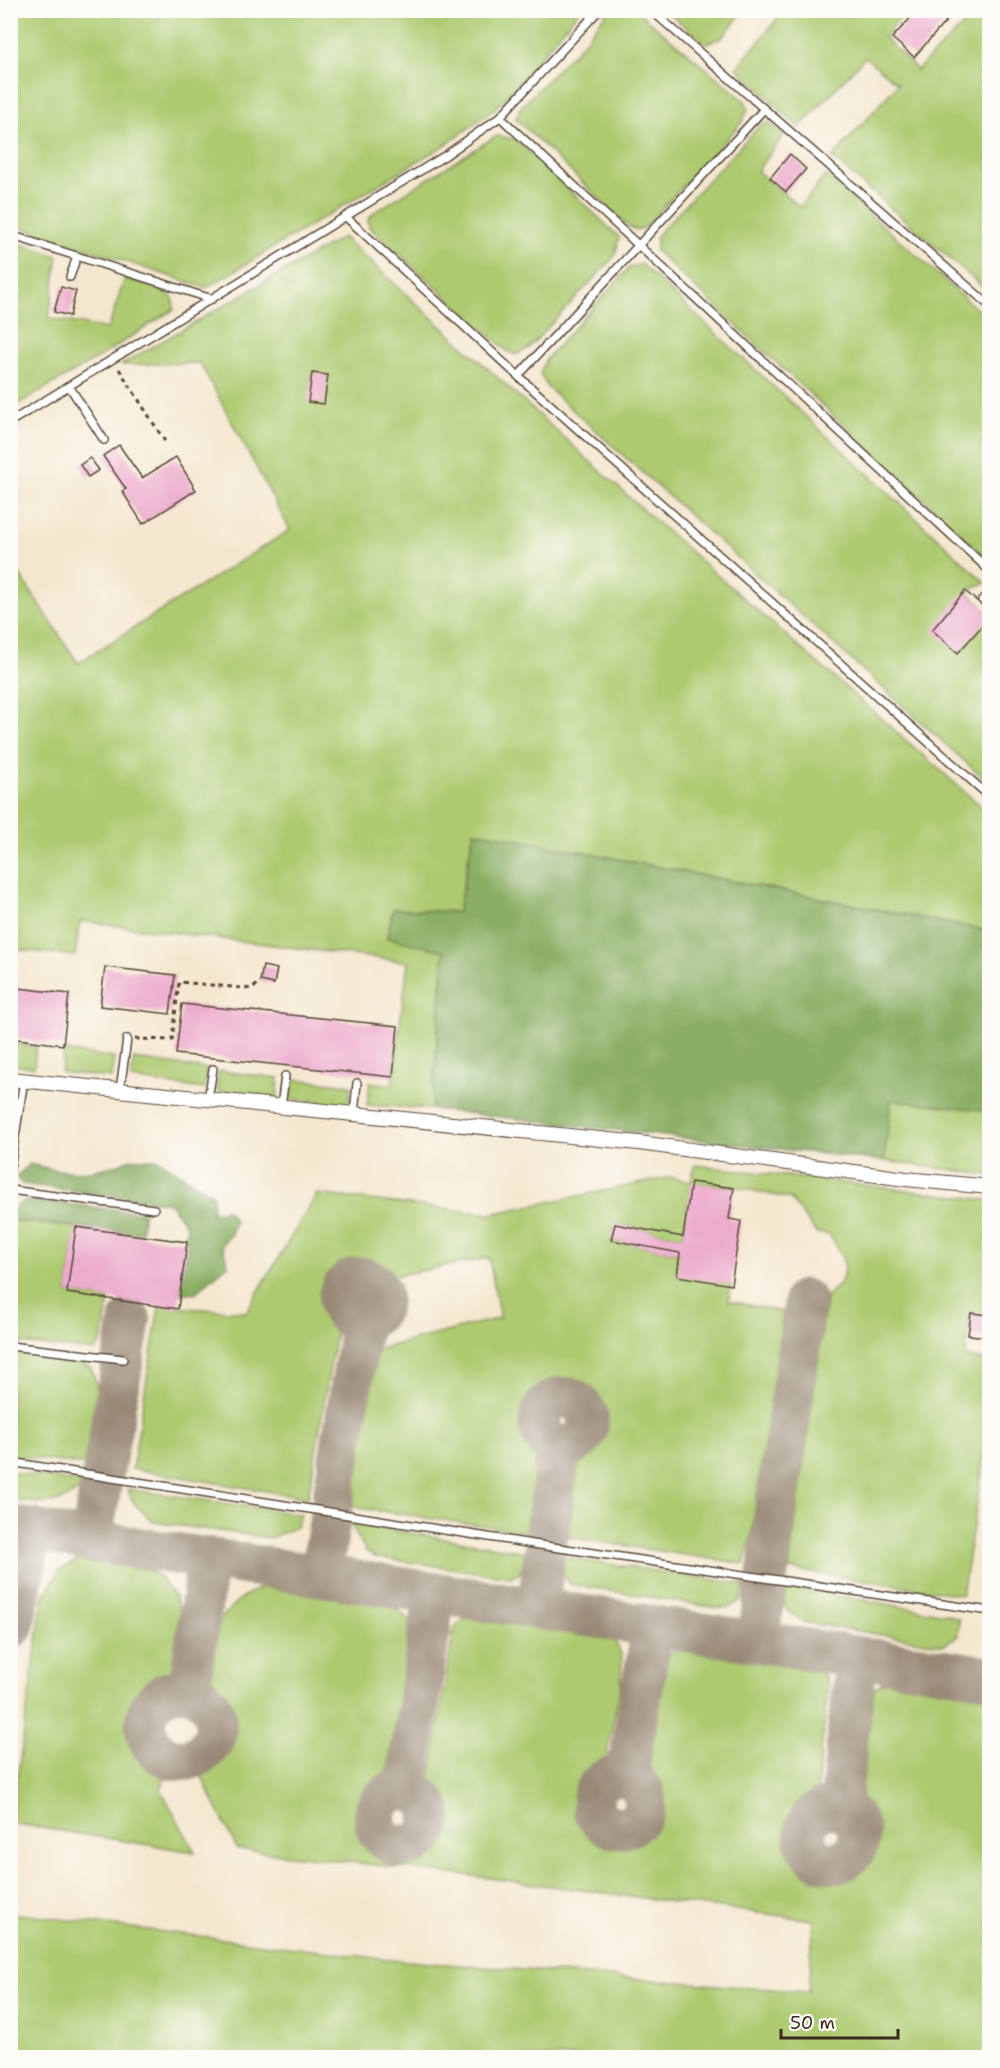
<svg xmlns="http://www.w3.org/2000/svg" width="1000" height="2068" viewBox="0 0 1000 2068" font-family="'Shantell Sans',sans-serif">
<rect width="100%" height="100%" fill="#fdfcf7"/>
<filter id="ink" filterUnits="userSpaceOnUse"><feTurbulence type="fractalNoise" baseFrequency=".0167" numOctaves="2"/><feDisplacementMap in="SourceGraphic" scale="12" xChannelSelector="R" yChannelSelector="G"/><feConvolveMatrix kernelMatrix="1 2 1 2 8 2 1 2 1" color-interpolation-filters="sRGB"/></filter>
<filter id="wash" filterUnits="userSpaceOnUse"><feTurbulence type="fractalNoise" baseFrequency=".008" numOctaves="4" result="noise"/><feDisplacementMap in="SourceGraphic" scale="24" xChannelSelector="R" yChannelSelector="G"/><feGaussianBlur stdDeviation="1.35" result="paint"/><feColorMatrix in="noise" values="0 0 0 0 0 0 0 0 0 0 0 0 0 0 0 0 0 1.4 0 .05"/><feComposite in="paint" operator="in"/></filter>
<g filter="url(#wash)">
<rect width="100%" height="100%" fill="#f4e7cf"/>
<path fill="#adca71" stroke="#747a48" stroke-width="1.5" d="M11,10H579V11L506,98L488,114L448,143L206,288L11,224Z
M609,10L637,11L745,101L748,109L743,121L644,228L636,230L629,227L516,119L520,108L583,43Z
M667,11H743L722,38L705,44Z
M771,11H907L884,37L917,70L978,11H989V292L832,158L898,84L865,57L799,128L737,68L778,18Z
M765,123L773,125L784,135L757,171L800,207L826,175L989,320V560L656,251V236L759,126Z
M496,136L515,139L619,237L615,256L529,348L516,355L507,351L369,227L368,220L373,213Z
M343,237L661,526L989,813V931L474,831L458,912L393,909L387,937L444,950L432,1109L367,1105L370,1082L392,1085L408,962L80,921L75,956L11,949L10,560L78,663L290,530L200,363L121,365Z
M11,241L58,256L49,318L108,329L125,278L159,289L173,298L174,309L98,358L11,408Z
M641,264L986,583L966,591L989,612V783L547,387L540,373L546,359L629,268Z
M11,1044L36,1047L34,1067L11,1065Z
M64,1051L114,1058L111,1078L61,1072Z
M134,1059L207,1069L204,1089L131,1079Z
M219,1071L279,1078L277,1098L217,1091Z
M293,1079L351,1085L349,1105L291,1099Z
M891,1099L989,1111V1175L884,1161Z
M695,1165L989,1200V1315L971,1313L965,1357L989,1361V1426L962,1595L789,1569L827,1295C856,1274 844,1258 829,1234L816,1233L791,1199L737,1187L692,1183L683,1237L615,1224L611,1240L680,1253L731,1285L729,1301L783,1312L751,1538L744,1564L568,1537L579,1459L593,1447L600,1417L592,1403L580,1392L581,1386L563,1383L561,1388C532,1390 523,1419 534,1443L530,1452L537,1457L525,1532L346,1506L370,1351L500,1318L489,1258L384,1278L363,1266L338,1275C326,1296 327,1299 338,1320L308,1498L132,1469L159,1306L246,1312L317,1194L490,1214L671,1177L691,1182Z
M11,1221L76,1227L67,1293L109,1299L102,1341L94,1351L11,1342Z
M11,1350L78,1362L91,1368L97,1385L92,1453L85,1465L11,1455Z
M11,1472L86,1483C60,1509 45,1504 11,1500Z
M127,1489L301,1514L296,1527L271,1538L153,1522L134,1503Z
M350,1523L525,1552L524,1564L519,1574L510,1577L375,1557L366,1551Z
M563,1557L744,1584L740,1601L728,1608H717L570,1584C562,1575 558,1569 563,1557Z
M75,1561L139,1566L159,1576L175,1597L185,1626L176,1683L148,1698C140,1715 126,1744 145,1760C150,1764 161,1766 167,1769L161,1790L195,1852L11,1823L43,1597L59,1571Z
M275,1583L378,1601L400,1611L412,1624L387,1774L365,1801L362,1819L367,1840L379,1851L389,1856V1861L402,1863L405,1857H415L428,1847L438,1832L442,1815L430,1779L453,1634L457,1624L471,1616L613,1636L622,1656L621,1684L607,1753L613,1754C606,1762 595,1768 589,1777C570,1800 580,1828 606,1838L605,1843L618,1847L621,1840C652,1837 666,1814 653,1785C649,1775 641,1770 640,1759H646L666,1656L680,1647L813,1665L822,1672L828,1685L817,1790L823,1791C816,1797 806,1802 800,1809C777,1831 797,1859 817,1873L816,1879L833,1883L834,1875C845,1875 851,1872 859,1864C886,1837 855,1817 850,1795L860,1794L874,1688L889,1679L989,1693V2057H11V1913L393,1960L808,1992L814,1920L480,1877L237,1849L198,1769L215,1759L222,1740L225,1721L219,1702L206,1690C212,1635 215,1600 275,1583Z
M791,1588L946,1614L959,1619L958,1635L944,1645L803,1622C789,1615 776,1602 791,1588Z"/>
<path fill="#8aae63" stroke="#626c40" stroke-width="1.5" d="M474,831L989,931V1111L891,1100L884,1161L432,1109L444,951L387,938L393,909L458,912Z
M131,1159H157L213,1195L212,1213L227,1210L235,1221L231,1234L222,1245L228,1265L194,1294L180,1292L187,1227L170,1203L22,1184L16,1177L29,1164C67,1174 94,1176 131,1159Z
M40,1201L144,1213L141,1233L11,1221V1210L23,1202Z"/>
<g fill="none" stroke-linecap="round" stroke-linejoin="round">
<path stroke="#988876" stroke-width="42" d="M339 1299a21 21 0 1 1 42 0a21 21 0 1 1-42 0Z
M540 1422a24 24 0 1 1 48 0a24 24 0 1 1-48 0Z
M10,1526L91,1541L990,1677
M91,1541L130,1320
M321,1575L362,1320
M538,1608L558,1446
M13,1626L32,1529
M758,1642L805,1300
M146 1725a35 35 0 1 1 70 0a35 35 0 1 1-70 0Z
M189,1690L208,1558
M593 1802a26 26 0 1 1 52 0a26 26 0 1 1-52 0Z
M627,1776L653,1626
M406,1790L435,1593
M375 1818a28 28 0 1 1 56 0a28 28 0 1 1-56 0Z
M805 1835a27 27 0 1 1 54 0a27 27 0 1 1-54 0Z
M840,1809L856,1657"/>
</g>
<g id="blocks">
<path fill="#ecaccc" d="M918,10H956L914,57L892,38Z
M790,154L806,169L786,192L770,178Z
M61,287L76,291L70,316L54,312Z
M312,373L328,375L324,404L308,402Z
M119,445L142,478L176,457L196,490L143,524L122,491L126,489L103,456Z
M90,458L99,470L88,477L80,465Z
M965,591L990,612V617L958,653L932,630Z
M263,966L277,969L274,984L260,981Z
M105,967L175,975L170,1014L100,1006Z
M10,987L69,994L63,1045L10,1038Z
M182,1004L398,1026L393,1077L176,1054Z
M691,1182L734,1188L729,1219L741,1221L731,1285L677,1276L680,1253L611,1240L615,1224L683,1237Z
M76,1227L187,1242L178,1309L67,1293Z
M971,1313L990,1315V1337L968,1335Z"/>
</g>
</g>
<g filter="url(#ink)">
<use href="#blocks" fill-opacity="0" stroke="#574639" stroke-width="1.5"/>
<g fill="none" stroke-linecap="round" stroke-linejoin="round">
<defs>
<path id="service" d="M651,10L990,306
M500,117L990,571
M346,217L518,376L990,797
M10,235L212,299
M70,277L77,256
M518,376L764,109
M69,386L104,440
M10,422L446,155L500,117L599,10
M982,600L990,593
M120,1090L127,1039
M208,1099L213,1069
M281,1107L285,1076
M354,1114L357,1083
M10,1168L24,1080
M10,1190L154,1209
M10,1346L123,1359
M10,1462L546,1546L990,1611"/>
<path id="minor" d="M10,1079L639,1143L906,1179L990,1187"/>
</defs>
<use href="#service" stroke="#574639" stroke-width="10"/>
<use href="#minor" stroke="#574639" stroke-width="16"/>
<path stroke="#574639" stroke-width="3" stroke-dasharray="4.5 4.5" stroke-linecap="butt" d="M119,369L166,443
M135,1039L172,1040L179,982L253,989L257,984"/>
<use href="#service" stroke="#fff" stroke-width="7"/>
<use href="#minor" stroke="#fff" stroke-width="14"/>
</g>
</g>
<rect width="1000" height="2068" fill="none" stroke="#fdfcf7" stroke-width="36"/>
<path d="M781 2029v9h117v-9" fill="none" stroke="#3b2a1e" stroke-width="3"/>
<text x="790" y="2029" font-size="18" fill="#3b2a1e" stroke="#fdfcf7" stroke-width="4.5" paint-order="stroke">50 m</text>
</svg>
